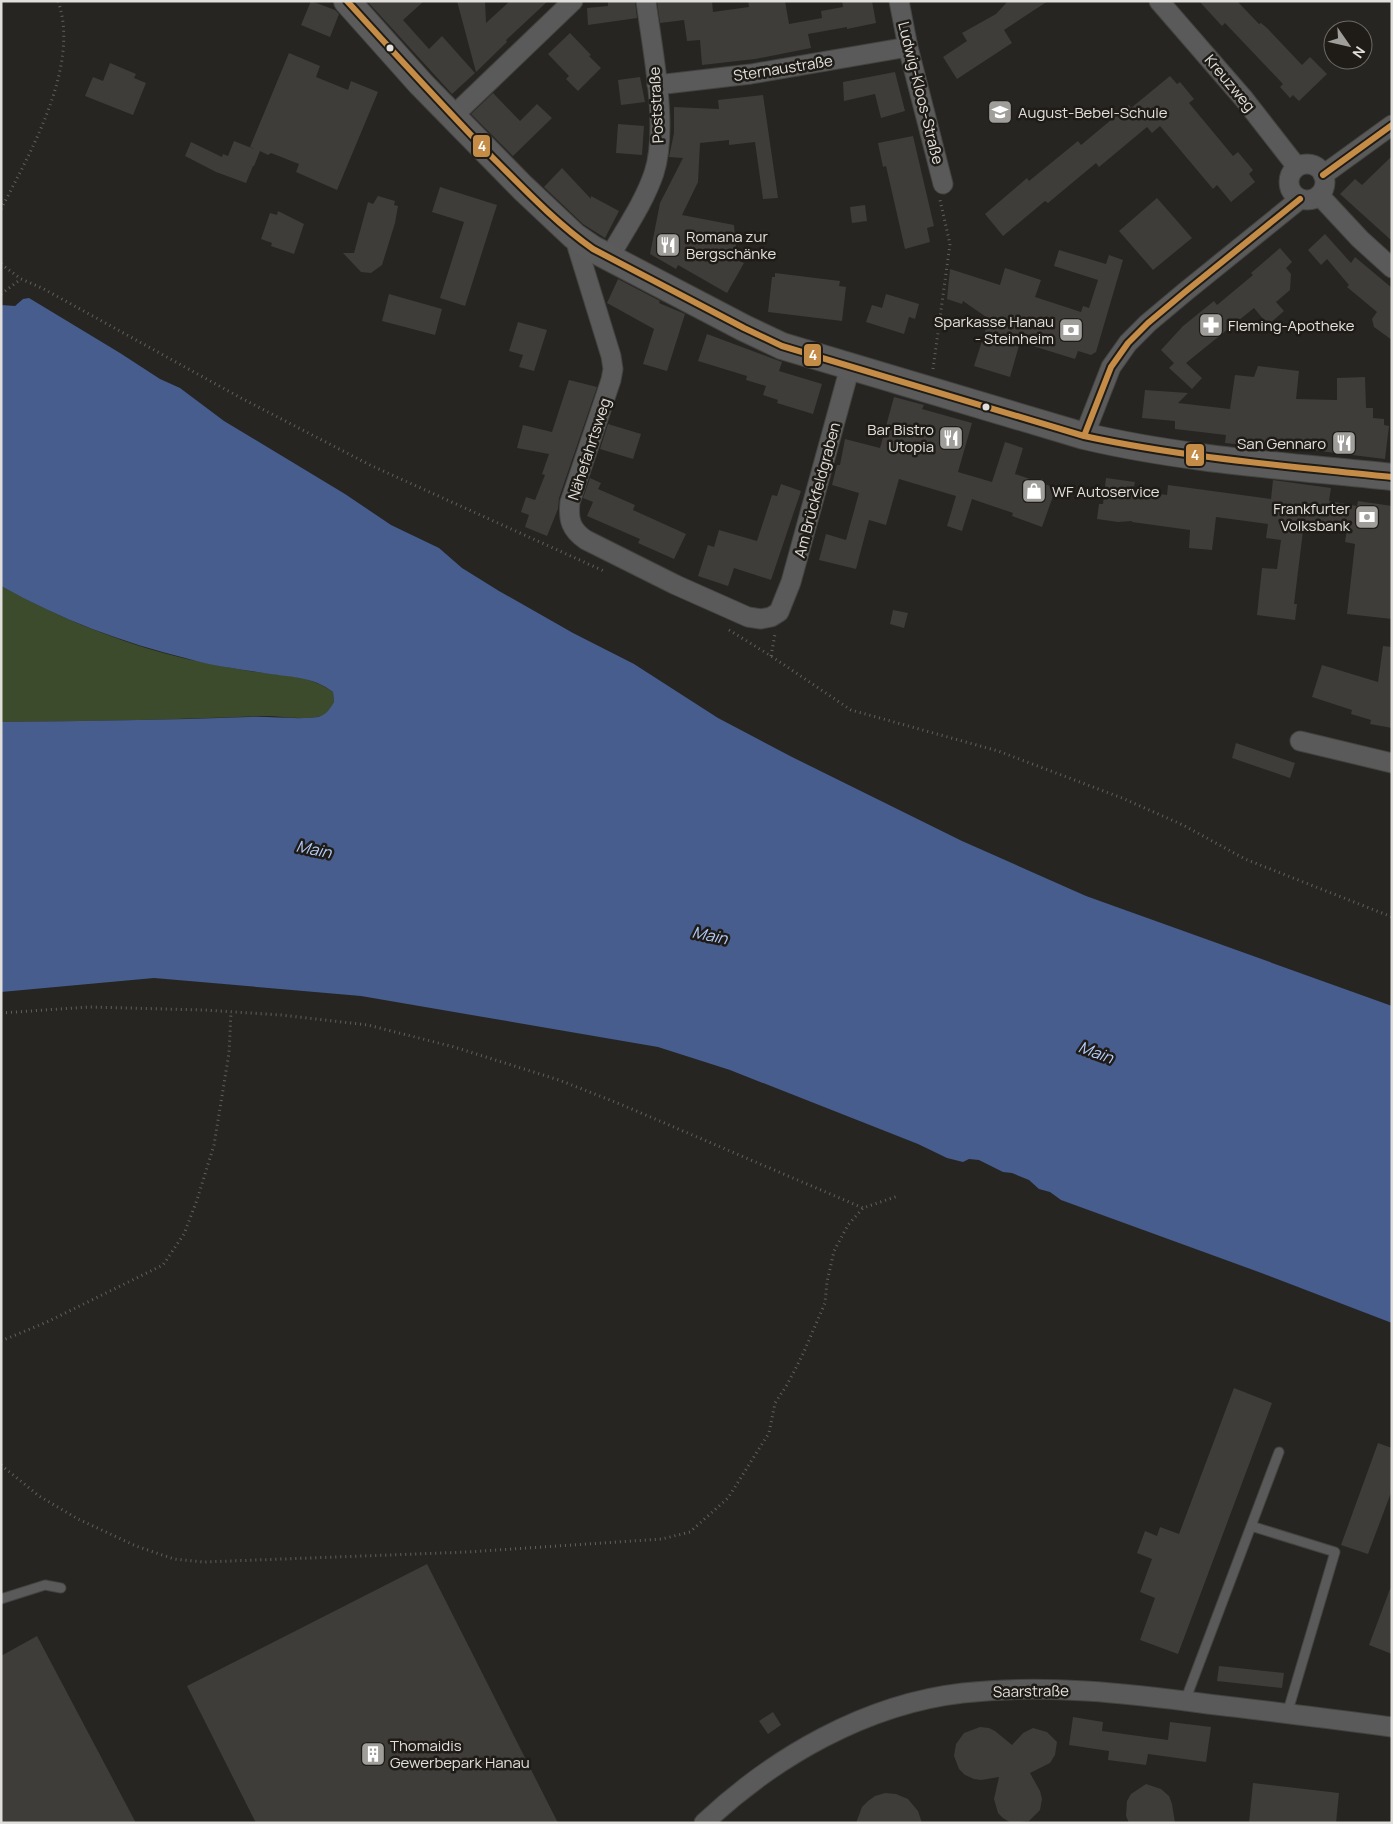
<svg xmlns="http://www.w3.org/2000/svg" width="1393" height="1824" viewBox="0 0 1393 1824" font-family="Manrope,sans-serif">
<rect width="100%" height="100%" fill="#262522"/>
<path fill="#3b4b2b" d="M1,586C54,615 108,638 167,654C193,661 221,666 249,671C277,675 309,674 333,692L334,702C331,708 328,714 321,716C305,721 278,715 261,716C174,720 88,721 1,722Z"/>
<path fill="#465d8e" d="M29,298L120,353L160,379L180,388L224,421L345,494L391,525L439,548L462,568L499,591L573,633L634,664L718,718L792,757L962,841L1086,896L1392,1006V1323L1256,1271L1061,1200L1050,1192L1039,1189L1029,1180L1012,1173L1003,1172L979,1160L969,1159L963,1162L947,1158L918,1144L730,1070L658,1047L361,996L154,978L1,992V722C84,721 167,720 249,717C272,716 296,720 318,717C326,715 330,709 334,702L333,692C313,676 287,677 264,673C239,669 213,666 189,659C123,643 60,619 1,586V305L15,306L23,299Z"/>
<path fill="#3e3d3a" d="M311,1L335,10L339,14L330,37L301,25Z
M367,1H424L403,20L429,49L442,36L475,73L452,94Z
M457,1H485L486,23L510,1H548L506,40L507,42L476,72Z
M608,1H635L637,18L588,25L587,8L608,6Z
M657,1H712L713,12L749,7L748,1H785L789,24L822,18L821,11L843,7L842,1H872L876,23L847,29V27L808,34L811,48L755,59L702,65L700,40L687,41L684,20L660,23Z
M1008,1H1048L1004,30L1012,43L957,79L943,57L967,41L962,33L996,14Z
M1199,1H1237L1259,24L1261,23L1267,28L1302,65L1310,57L1327,74L1299,101L1293,95L1290,98L1280,87L1283,84L1225,23L1222,26Z
M570,33L591,55L589,56L601,68L578,91L566,79L569,76L548,54Z
M289,53L320,66L316,77L348,90L351,81L378,92L337,190L296,172L299,164L271,153L268,155L260,151L254,166H253L246,183L216,172L185,156L191,142L222,157L223,154L228,156L234,141L254,149L250,147Z
M110,63L136,74L134,78L146,83L133,115L85,96L93,77L103,81Z
M895,72L905,111L881,118L875,94L844,101L843,82Z
M1170,76L1177,84L1180,82L1194,99L1189,103L1233,156L1238,152L1253,170L1249,174L1255,182L1231,202L1217,185L1213,189L1160,126L1152,133L1147,127L1099,167L1096,163L1048,203L1045,201L1003,236L985,214L1027,178L1029,181L1078,141L1081,145L1129,105L1131,108Z
M640,77L645,102L621,105L618,80Z
M493,93L520,121L537,104L552,118L513,156L471,114Z
M763,95L778,198L763,199L755,142L729,145V140L700,143L698,182L682,215L734,225L737,260L744,263L727,293L678,265L676,269L650,254L660,203L683,158L669,157L674,133V107L719,109L718,100Z
M618,124L644,126L642,155L616,153Z
M913,136L934,226L927,228L930,242L905,249L886,166L883,167L878,143Z
M1392,156V241L1340,194L1355,179L1362,185Z
M562,168L591,199V196L619,211L605,238L583,224L544,187Z
M440,187L497,205L465,306L440,298L464,222L432,212Z
M378,196L395,201L394,205L398,206L395,223L382,265L371,273L361,272L343,253H354L368,202L373,204Z
M1157,198L1192,238L1153,270L1119,231Z
M865,205L867,221L852,223L850,207Z
M278,211L304,224L294,254L271,246L272,243L261,239L270,213L277,215Z
M1325,234L1351,263L1355,257L1392,288V340L1374,327L1372,319L1377,312L1347,287L1349,285L1327,259L1321,265L1308,250Z
M1280,248L1292,262L1286,268L1291,274L1290,290L1276,302L1284,311L1268,325L1254,308L1186,363L1202,378L1192,389L1169,368L1174,363L1161,350L1183,326L1214,301L1217,305L1253,275L1251,273Z
M1059,250L1106,264L1109,255L1123,260L1096,352L1091,355L1078,351L1075,359L1020,342L1010,377L974,366L989,319L963,301L962,304L947,299L950,269L1000,285L1005,268L1041,280L1035,297L1081,312L1083,306L1089,308L1098,280L1054,266Z
M775,273L840,281L839,286L846,287L842,321L768,312L772,277H775Z
M618,279L660,301L659,303L685,314L667,371L643,364L654,329L607,303Z
M389,294L442,309L435,335L382,321Z
M886,294L919,304L915,319L909,317L904,334L866,322L872,305L882,308Z
M518,322L547,330L534,371L519,367L523,355L509,351Z
M707,334L782,362L779,371L822,384L813,414L777,403L778,400L763,395L766,386L746,380L747,376L698,361Z
M1258,366L1299,371L1296,399L1337,400V378L1365,377L1366,408H1373V418L1384,419V425L1389,426L1385,459L1286,447V449L1225,443L1226,435L1175,429V421L1142,418L1145,390L1188,393L1178,403L1230,409L1235,375L1254,377Z
M569,380L597,387L559,498L558,509L547,536L525,527L529,515L521,512L526,497L535,500L545,475L542,474L549,454L517,448L523,425L552,432Z
M894,397L924,405L922,409L972,423L958,472L992,482L1005,442L1023,448L1015,474L1056,488L1042,527L1012,516L1013,513L972,499L962,531L947,526L956,496L899,479L886,525L869,520L856,569L819,560L826,534L846,540L859,493L832,485L837,465H840L845,439L880,448Z
M608,424L641,434L633,459L600,449Z
M590,478L601,483L598,489L635,505L633,510L686,534L674,559L638,543L640,539L587,516L593,502L583,498Z
M1106,478L1135,482L1133,490L1167,495L1168,485L1271,499L1273,480L1331,488L1329,501L1357,506L1358,501L1392,506V619L1347,614L1355,544L1345,542L1347,529L1304,523L1294,604H1297L1295,620L1257,615L1262,568L1277,569L1281,540L1266,538L1268,524L1216,517L1212,550L1189,548L1190,530L1132,522V521L1118,522L1097,519L1099,504H1103Z
M781,484L801,491L771,580L734,568L728,586L698,576L708,545L714,547L719,530L757,541L772,495L777,496Z
M893,610L908,613L904,628L890,624Z
M1383,646L1392,647V728L1370,724L1371,720L1351,714L1352,710L1312,697L1322,665L1378,682Z
M1236,743L1295,763L1290,778L1232,758Z
M1234,1388L1272,1403L1178,1654L1140,1640L1155,1598L1140,1592L1152,1559L1137,1553L1145,1531L1157,1536L1160,1527L1179,1534Z
M1378,1443L1392,1448V1490L1368,1554L1341,1545Z
M427,1564L558,1823H256L187,1686Z
M1390,1589H1392V1654L1369,1645Z
M37,1636L136,1823H1V1656Z
M1219,1666L1284,1673L1282,1688L1217,1681Z
M773,1712L781,1725L768,1734L759,1721Z
M1073,1717L1103,1722L1102,1731L1168,1740L1170,1722L1211,1727L1206,1762L1148,1754L1146,1765L1108,1760L1109,1751L1069,1745Z
M980,1727L989,1728L995,1731L1012,1745L1023,1733L1033,1728L1047,1732L1057,1742L1055,1755L1050,1763L1030,1773L1040,1791L1042,1799L1040,1810L1029,1821L1011,1823L1003,1818L998,1813L994,1799L999,1777L981,1780L974,1779L965,1775L959,1769L954,1756L956,1744L964,1733Z
M1253,1783L1339,1793L1336,1823H1249Z
M1146,1784L1161,1789L1169,1796L1172,1804L1175,1823H1129L1126,1816L1127,1801L1131,1794Z
M885,1793L896,1794L908,1799L918,1811L922,1823H856L862,1807L868,1801L875,1796Z"/>
<g fill="none" stroke-linecap="round" stroke-linejoin="round">
<defs>
<path id="service" d="M1251,1526L1335,1552L1287,1714
M1,1599L45,1585L61,1588
M1185,1701L1279,1452"/>
<path id="minor" d="M899,1L908,47L943,184
M1159,1L1244,99L1297,167
M657,85L751,74L908,47
M453,116L573,1
M1289 182a18 18 0 1 1 36 0a18 18 0 1 1-36 0Z
M1323,175L1392,125
M1319,195L1360,239L1392,268
M574,236L611,356L613,369L611,380L570,502C568,520 571,530 586,540L676,585L748,617L761,619L771,617L779,612L791,582L850,367
M609,258C624,231 644,203 654,173C669,127 652,49 646,1
M1084,436L1111,367L1128,343L1148,323L1185,292L1300,199
M1300,741L1392,763
M704,1823C774,1757 866,1704 963,1693C1045,1684 1127,1693 1208,1704C1269,1711 1331,1719 1392,1727"/>
<path id="secondary" d="M347,1L421,84L523,188L574,236L593,249L744,328L782,346L1084,436C1185,460 1289,466 1392,477"/>
</defs>
<use href="#service" stroke="#434340" stroke-width="11"/>
<use href="#minor" stroke="#434340" stroke-width="21"/>
<use href="#secondary" stroke="#434340" stroke-width="28"/>
<path stroke="#60605e" stroke-width="3" stroke-dasharray="1 4" stroke-linecap="butt" d="M1,209C30,153 81,65 58,1
M1,264L21,279L42,288L241,398L370,465L606,572
M1,294L21,279
M933,369L950,244L940,200
M729,630L771,656L851,710L998,751L1122,798L1183,825L1245,859L1392,917
M771,656L775,634
M1,1013L89,1007L204,1010L281,1015L368,1025L454,1047L559,1080L620,1104L863,1208
M1,1341L47,1322L163,1265L184,1234L197,1200L214,1145L229,1053L231,1012
M1,1465L39,1496L78,1519L136,1546L174,1559L204,1562L468,1552L662,1539L690,1532L728,1498L769,1433L775,1403L787,1385L803,1354L825,1303L827,1282L834,1251L848,1225L863,1208L898,1196"/>
<use href="#service" stroke="#5a5a5a" stroke-width="9"/>
<use href="#minor" stroke="#5a5a5a" stroke-width="19"/>
<use href="#secondary" stroke="#5c5b5c" stroke-width="26"/>
<defs>
<path id="bus-1" d="M347,1C395,54 443,106 492,157C524,189 556,223 593,249L744,328L782,346L1084,436C1186,458 1289,466 1392,477
M1323,175L1392,125
M1084,436L1111,367L1128,343L1148,323L1185,292L1300,199"/>
</defs>
<use href="#bus-1" stroke="#1f1c17" stroke-width="10"/>
<use href="#bus-1" stroke="#c48c46" stroke-width="6"/>
</g>
<defs>
<symbol id="school-square" viewBox="-11 -11 22 22"><rect x="-9" y="-9" width="18" height="18" rx="4" fill="#a09e9a" stroke="#1f1c17"/><path d="M0-5L7-2L0 1L-7-2ZM-4 1L0 2.5L4 1V4Q0 6-4 4Z" fill="#fff"/></symbol>
<symbol id="restaurant-square" viewBox="-11 -11 22 22"><rect x="-9" y="-9" width="18" height="18" rx="4" fill="#a09e9a" stroke="#1f1c17"/><path d="M-5-6h1v4h1v-4h1v4h1v-4h1v5L-1.5 .5V6h-2V.5L-5-1ZM5-6V6H3V1.5H1.5Q1.5-4 5-6Z" fill="#fff"/></symbol>
<symbol id="pharmacy-square" viewBox="-11 -11 22 22"><rect x="-9" y="-9" width="18" height="18" rx="4" fill="#a09e9a" stroke="#1f1c17"/><path d="M-2-6h4v4h4v4h-4v4h-4v-4h-4v-4h4Z" fill="#fff"/></symbol>
<symbol id="bank-square" viewBox="-11 -11 22 22"><rect x="-9" y="-9" width="18" height="18" rx="4" fill="#a09e9a" stroke="#1f1c17"/><path d="M-6-4H6V4H-6ZM0-2.3a2.3 2.3 0 1 0 0 4.6a2.3 2.3 0 1 0 0-4.6Z" fill="#fff"/></symbol>
<symbol id="shop-square" viewBox="-11 -11 22 22"><rect x="-9" y="-9" width="18" height="18" rx="4" fill="#a09e9a" stroke="#1f1c17"/><path d="M-5-2.5h2.3a2.7 3.5 0 0 1 5.4 0H5L5.5 6h-11ZM-1.5-2.5h3a1.5 2.3 0 0 0-3 0Z" fill="#fff"/></symbol>
<symbol id="building-square" viewBox="-11 -11 22 22"><rect x="-9" y="-9" width="18" height="18" rx="4" fill="#a09e9a" stroke="#1f1c17"/><path d="M-4-6H4V6H1V3H-1V6H-4ZM-2.5-4.3h1.7v1.8h-1.7ZM.8-4.3h1.7v1.8H.8ZM-2.5-1h1.7V.8h-1.7ZM.8-1h1.7V.8H.8Z" fill="#fff"/></symbol>
</defs>
<g fill-rule="evenodd">
<use href="#school-square" x="986" y="98" width="28" height="28"/>
<use href="#restaurant-square" x="654" y="231" width="28" height="28"/>
<use href="#pharmacy-square" x="1197" y="311" width="28" height="28"/>
<use href="#bank-square" x="1057" y="316" width="28" height="28"/>
<use href="#restaurant-square" x="937" y="424" width="28" height="28"/>
<use href="#restaurant-square" x="1330" y="429" width="28" height="28"/>
<use href="#shop-square" x="1020" y="477" width="28" height="28"/>
<use href="#bank-square" x="1353" y="503" width="28" height="28"/>
<use href="#building-square" x="359" y="1740" width="28" height="28"/>
</g>
<g fill="#e1dfdb" stroke="#1f1c17" stroke-width="2">
<circle cx="390" cy="48" r="4.5"/>
<circle cx="986" cy="407" r="4.5"/>
</g>
<g text-anchor="middle" dominant-baseline="central" stroke-width="5" stroke-linejoin="round" paint-order="stroke">
<g font-size="15" fill="#e1dfdb" stroke="#1f1c17">
<text transform="translate(783 68) rotate(-9)">Sternaustraße</text>
<text transform="translate(1230 83) rotate(50)">Kreuzweg</text>
<text transform="translate(921 93) rotate(76)">Ludwig-Kloos-Straße</text>
<text transform="translate(656 105) rotate(-93)">Poststraße</text>
<text transform="translate(589 449) rotate(-72)">Nähefahrtsweg</text>
<text transform="translate(817 490) rotate(-75)">Am Brückfeldgraben</text>
<text transform="translate(1031 1691) rotate(-1)">Saarstraße</text>
</g>
<g font-size="15" fill="#e1dfdb" stroke="#1f1c17" text-anchor="start">
<text x="1018" y="112">August-Bebel-Schule</text>
<text x="686" y="236">Romana zur<tspan x="686" dy="17">Bergschänke</tspan></text>
<text x="1054" y="321" text-anchor="end">Sparkasse Hanau<tspan x="1054" dy="17">- Steinheim</tspan></text>
<text x="1228" y="325">Fleming-Apotheke</text>
<text x="934" y="429" text-anchor="end">Bar Bistro<tspan x="934" dy="17">Utopia</tspan></text>
<text x="1326" y="443" text-anchor="end">San Gennaro</text>
<text x="1052" y="491">WF Autoservice</text>
<text x="1350" y="508" text-anchor="end">Frankfurter<tspan x="1350" dy="17">Volksbank</tspan></text>
<text x="390" y="1745">Thomaidis<tspan x="390" dy="17">Gewerbepark Hanau</tspan></text>
</g>
<g font-size="16" font-style="italic" fill="#b4ccfd" stroke="#1f1c17">
<text transform="translate(314 849) rotate(12)">Main</text>
<text transform="translate(710 935) rotate(12)">Main</text>
<text transform="translate(1096 1052) rotate(20)">Main</text>
</g>
</g>
<g stroke="#1f1c17" stroke-width="2">
<rect x="472" y="134" width="19" height="24" rx="5" fill="#c48c46"/>
<rect x="803" y="343" width="19" height="24" rx="5" fill="#c48c46"/>
<rect x="1185" y="443" width="20" height="24" rx="5" fill="#c48c46"/>
</g>
<g font-size="14" text-anchor="middle" font-weight="bold" fill="#fff">
<text x="482" y="151">4</text>
<text x="813" y="360">4</text>
<text x="1195" y="460">4</text>
</g>
<rect width="1393" height="1824" fill="none" stroke="#e1dfdb" stroke-width="5"/>
<g transform="translate(1348 45) rotate(124)"><circle r="24" fill="#1f1c17" stroke="#6d6a65"/>
<path d="M0-4L9 19L0 12L-9 19Z" fill="#a09e9a"/>
<text y="-8" font-size="14" font-weight="bold" text-anchor="middle" fill="#e1dfdb">N</text>
</g>
</svg>
